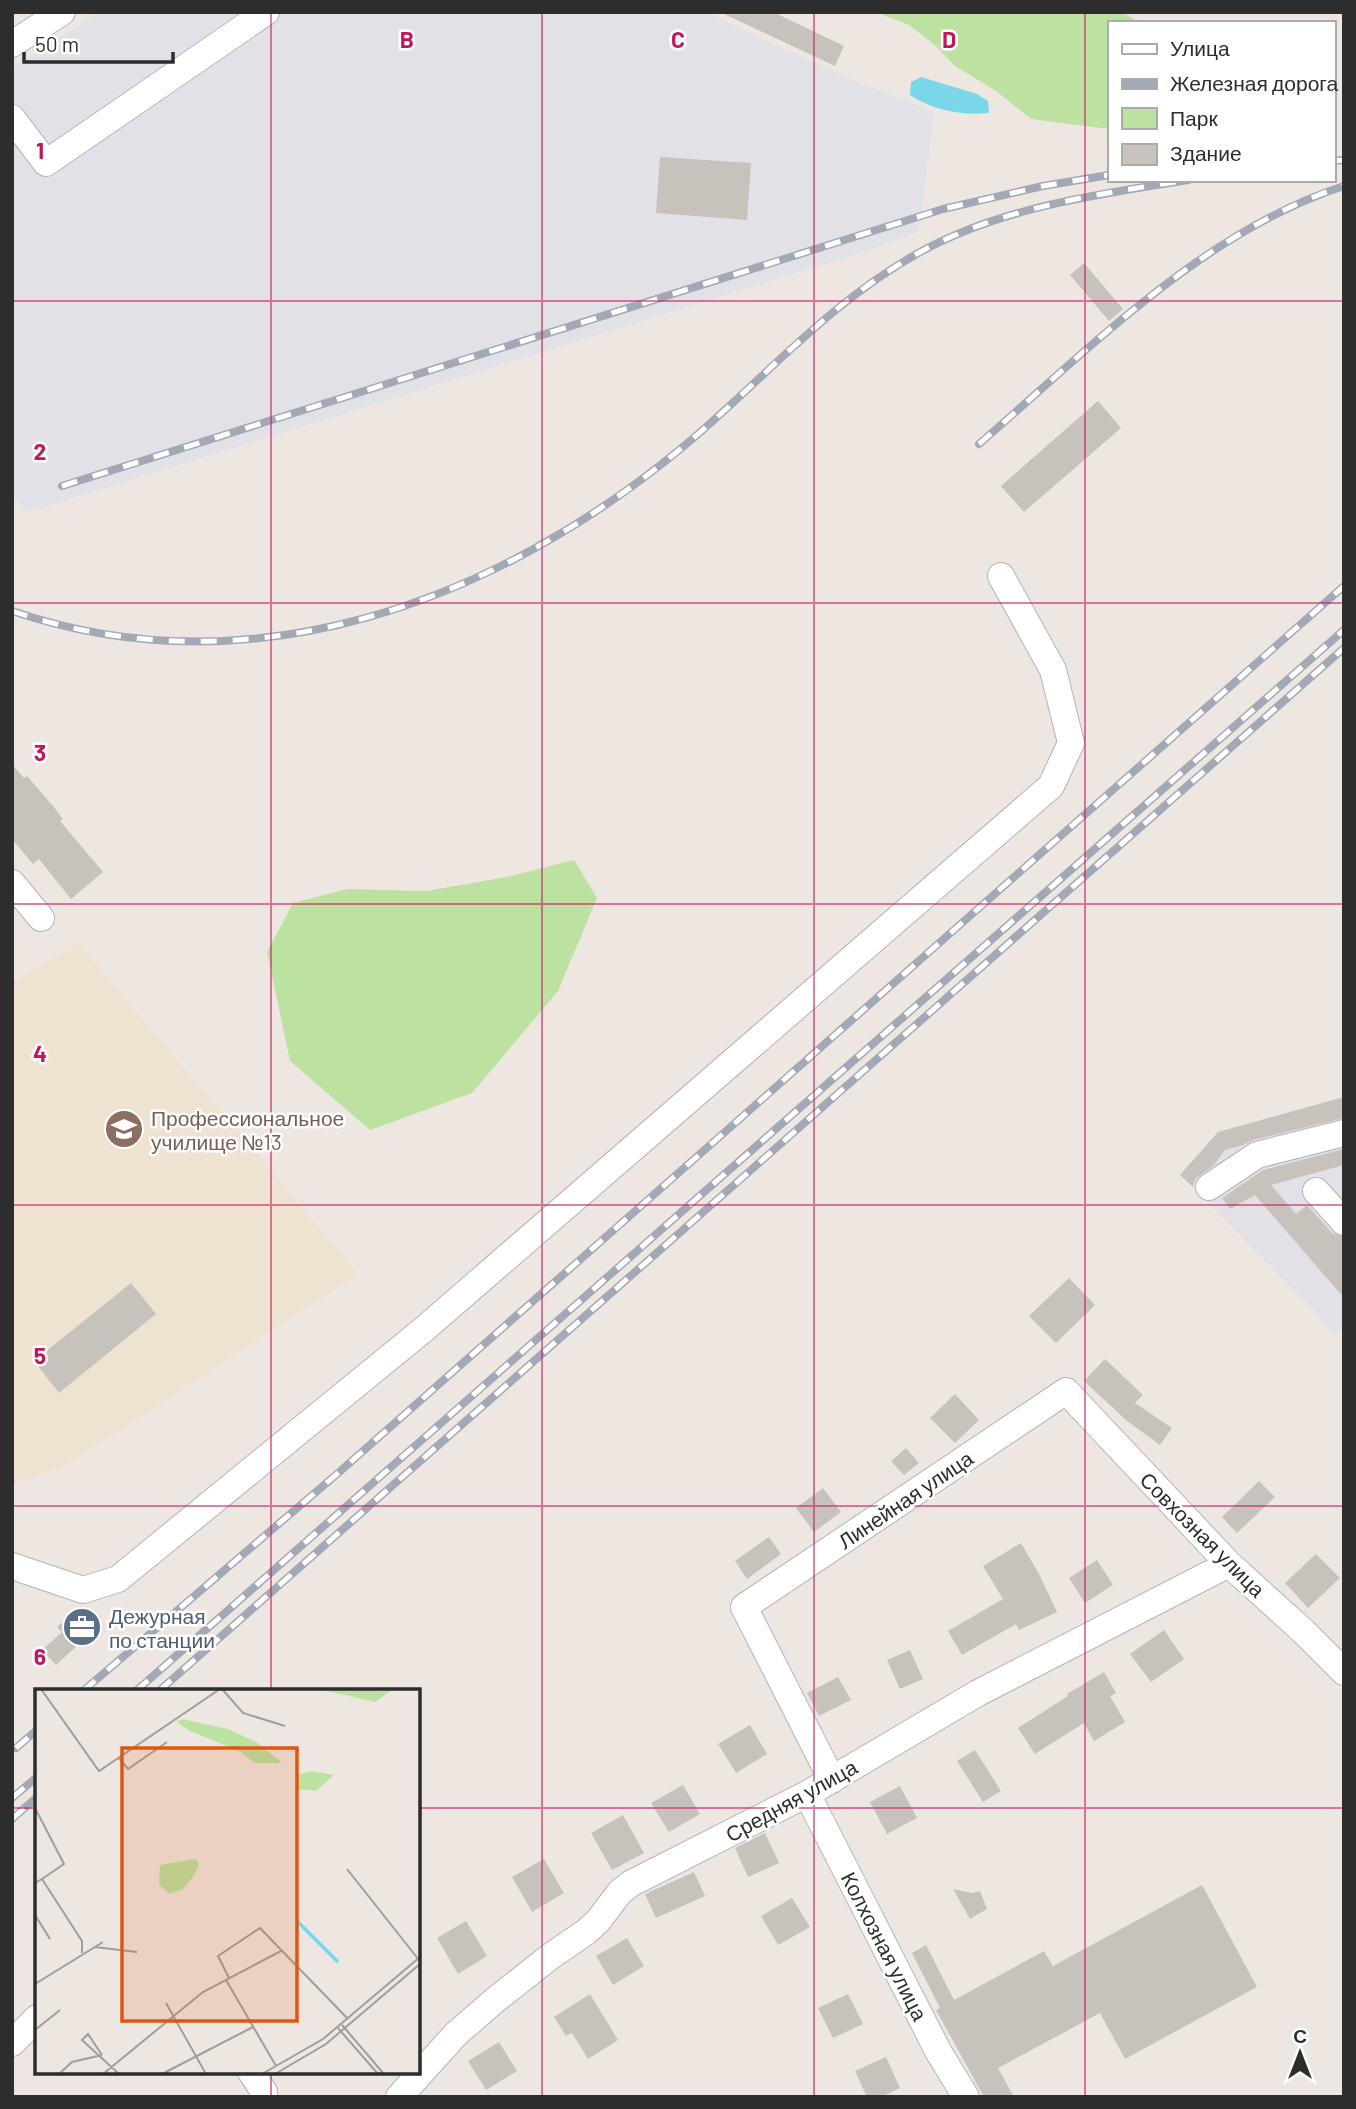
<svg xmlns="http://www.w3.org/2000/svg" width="1356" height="2109" viewBox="0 0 1356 2109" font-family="Barlow,sans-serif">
<rect width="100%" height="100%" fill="#eee7e1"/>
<path fill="#e2e1e7" d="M99,12H705L855,81L934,112L919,232L854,255L28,512L12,495V68Z
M1344,1097V1326L1336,1334L1211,1206L1195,1188L1180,1175L1218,1132Z"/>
<path fill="#eee2d1" d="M79,944L358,1274L66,1465L12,1484V983Z"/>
<path fill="#bce1a0" d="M876,12H1121L1141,23H1109V129L1031,119L996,91L955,66L936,46L909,25Z
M574,860L597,898L558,991L472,1093L370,1130L290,1061L267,952L293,903L347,889L426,891L507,877Z"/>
<path fill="#7ad7ea" d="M921,77L977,94L988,101L989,113C961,116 933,110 910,95L911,82Z"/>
<path fill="#c7c2bc" d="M720,12H773L844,46L835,66Z
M660,157L751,163L747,220L656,213Z
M1084,263L1123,309L1109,321L1070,275Z
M1098,401L1121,428L1024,512L1001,486Z
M12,764L24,778L27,776L53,806L63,819L60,821L103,872L71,899L39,859L33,864L12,839Z
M1344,1097V1118L1253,1140L1243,1145L1225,1150L1214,1165L1195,1179L1193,1187L1180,1175L1218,1132Z
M1344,1149V1165L1271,1185L1296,1214L1307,1205L1332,1233L1344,1237V1298L1255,1195L1230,1209L1222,1198L1263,1170Z
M1069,1278L1095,1305L1056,1343L1029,1316Z
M131,1283L156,1314L59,1393L34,1361Z
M1105,1359L1143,1395L1135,1403L1172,1428L1160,1445L1127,1421L1084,1381Z
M955,1394L979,1420L955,1443L930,1418Z
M906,1448L919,1463L904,1475L891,1461Z
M1259,1481L1275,1497L1237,1533L1222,1517Z
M823,1488L841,1512L814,1532L796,1508Z
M769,1537L781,1554L747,1579L735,1561Z
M1021,1543L1039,1574L1057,1612L1019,1630L1016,1624L962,1655L948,1631L1003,1599L983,1566Z
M1316,1554L1340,1578L1308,1608L1285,1583Z
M1097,1560L1113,1585L1085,1603L1069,1578Z
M88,1609L101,1624L56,1665L42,1650L62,1632L57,1627L76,1610L81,1615Z
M1164,1630L1184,1659L1151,1682L1130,1654Z
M910,1650L923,1679L900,1689L887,1660Z
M1104,1672L1116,1693L1110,1696L1125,1722L1094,1741L1084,1723L1035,1754L1018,1728L1068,1696L1067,1694Z
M838,1677L851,1700L819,1716L807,1693Z
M750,1725L767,1754L736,1773L718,1744Z
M975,1750L1001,1791L983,1802L957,1761Z
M683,1785L700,1814L669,1832L651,1803Z
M900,1786L917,1818L887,1834L870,1802Z
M623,1815L644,1853L612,1870L591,1833Z
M765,1833L779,1863L748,1877L735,1848Z
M544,1859L564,1893L532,1912L512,1877Z
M694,1872L705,1896L656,1918L645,1894Z
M1202,1885L1257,1987L1125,2059L1100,2013L998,2068L1014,2097H984L936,2010L940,2008L912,1953L926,1945L954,2000L1044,1951L1053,1966Z
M953,1889L972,1893L980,1891L987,1909L970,1919Z
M792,1898L810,1927L778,1945L761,1916Z
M466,1921L487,1956L458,1974L437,1938Z
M627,1938L644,1966L613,1985L596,1956Z
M590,1994L618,2040L588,2059L572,2033L566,2036L554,2017Z
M848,1994L863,2024L833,2038L818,2008Z
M499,2042L517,2071L486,2090L468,2061Z
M886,2057L900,2088L881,2097H867L855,2071Z"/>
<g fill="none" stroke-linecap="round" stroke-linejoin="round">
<defs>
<path id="minor" d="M12,44L62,12
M12,118L46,163L266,12
M12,883L41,918
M1209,1187L1257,1155L1344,1133
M1316,1191L1344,1222
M12,1566L83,1590L118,1579L423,1330L1051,786L1071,743L1053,670L1001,576
M832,1780L744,1607L1066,1391L1229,1564L1304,1632L1344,1672
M807,1794L938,2051L966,2097
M12,2043L37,2018
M251,2072L264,2092
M399,2097L456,2034L494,2001L551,1956L586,1932L598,1921L620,1892L630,1884L807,1794L978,1693L1229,1564"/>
</defs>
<use href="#minor" stroke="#b1b4bd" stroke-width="28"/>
<use href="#minor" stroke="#fff" stroke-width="26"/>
<defs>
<path id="rail" d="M1333,161L1344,160
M979,444C1088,350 1204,231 1344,186
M62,486L943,209L1043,186L1109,175
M12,611C252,692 496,602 684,446C763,380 830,301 922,251C1003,207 1099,194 1188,180
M83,1691L337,1474L1344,586
M136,1691L1344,630
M159,1691L1344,648
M16,1748L37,1730
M12,1798L37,1777
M12,1819L37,1797"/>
</defs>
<use href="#rail" stroke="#a3a8b6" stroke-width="8"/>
<use href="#rail" stroke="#fff" stroke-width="5" stroke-dasharray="16" stroke-linecap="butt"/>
</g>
<path fill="none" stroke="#c2185b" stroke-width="2" stroke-opacity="0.55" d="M271,12V1691M542,12V2097M814,12V2097M1085,12V2097M12,301H1344M12,603H1344M12,904H1344M12,1205H1344M12,1506H1344M12,1808H37M418,1808H1344M271,2072V2097"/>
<defs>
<symbol id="university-disc" viewBox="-11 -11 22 22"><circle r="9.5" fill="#8d6e63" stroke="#fff"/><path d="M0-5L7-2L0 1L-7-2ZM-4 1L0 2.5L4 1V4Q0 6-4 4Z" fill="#fff"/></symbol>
<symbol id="office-disc" viewBox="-11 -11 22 22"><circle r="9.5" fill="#5c6f8a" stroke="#fff"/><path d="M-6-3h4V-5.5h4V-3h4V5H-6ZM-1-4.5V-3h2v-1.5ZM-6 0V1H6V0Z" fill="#fff"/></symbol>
</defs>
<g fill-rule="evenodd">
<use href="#university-disc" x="102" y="1107" width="44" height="44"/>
<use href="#office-disc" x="60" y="1605" width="44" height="44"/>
</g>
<g text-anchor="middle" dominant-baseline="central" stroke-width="5" stroke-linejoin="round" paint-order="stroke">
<g font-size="21" fill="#785e54" stroke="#fff" text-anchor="start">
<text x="151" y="1117">Профессиональное<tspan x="151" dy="24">училище №13</tspan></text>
</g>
<g font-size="21" fill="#2d2d2d" stroke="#fff">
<text transform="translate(905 1499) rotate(-34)">Линейная улица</text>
<text transform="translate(1203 1534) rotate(45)">Совхозная улица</text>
<text transform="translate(791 1800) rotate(-29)">Средняя улица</text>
<text transform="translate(885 1946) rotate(63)">Колхозная улица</text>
</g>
<g font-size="21" fill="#4e5e75" stroke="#fff" text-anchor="start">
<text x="109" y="1615">Дежурная<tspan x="109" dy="24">по станции</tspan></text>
</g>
</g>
<g transform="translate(35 1689)">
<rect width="385" height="385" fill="#eee7e1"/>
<path d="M284,0H358L340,13ZM147,30L193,40L223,54L247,74H220L204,62L155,42L142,33ZM277,82L299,86L281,102L261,100V86ZM161,170L164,175L159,187L148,200L135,205L124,196L125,176Z" fill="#bce1a0"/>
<path fill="none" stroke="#7ad7ea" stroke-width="3.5" d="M262,232L303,273"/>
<path fill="none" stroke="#a19d99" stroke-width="2" d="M6,0L64,82L185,0M187,0L208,24L250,37M83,68L93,80L132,53M0,119L29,175L7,190M312,180L384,271M0,194L7,190L47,252V264M0,226L15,250M60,258L102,263M194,289L183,267L225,239L312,329M191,291L241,377M0,295L68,253M131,314L171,385M307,336L349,385M303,339L343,385M0,341L25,321M67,366L53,345L47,351L84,385M24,385L37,373L67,366M68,385L168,303L246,262M127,385L218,338M227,385L288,350L385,268M240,385L291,355L385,275"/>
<path fill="#df570e" fill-opacity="0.15" stroke="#df570e" stroke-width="3.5" d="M87,59H262V332H87Z"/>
<rect width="385" height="385" fill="none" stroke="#2d2d2d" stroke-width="3.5"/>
</g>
<g font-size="23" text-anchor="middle" font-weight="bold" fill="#c2185b" stroke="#fff" stroke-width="5" stroke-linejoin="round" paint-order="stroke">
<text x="407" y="48">B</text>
<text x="678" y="48">C</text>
<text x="949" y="48">D</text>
<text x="40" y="159">1</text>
<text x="40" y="460">2</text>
<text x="40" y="761">3</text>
<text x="40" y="1062">4</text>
<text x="40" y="1364">5</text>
<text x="40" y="1665">6</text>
</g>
<rect width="1356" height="2109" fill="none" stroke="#2d2d2d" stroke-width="28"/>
<rect x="1108" y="21" width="228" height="161" fill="#ffffff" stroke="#ababab" stroke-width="2"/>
<rect x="1122" y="44" width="35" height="10" fill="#ffffff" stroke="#ababab" stroke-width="2"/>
<text x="1170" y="56" font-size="21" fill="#2d2d2d">Улица</text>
<rect x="1122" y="79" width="35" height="10" fill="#a3a8b6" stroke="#ababab" stroke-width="2"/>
<text x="1170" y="91" font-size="21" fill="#2d2d2d">Железная дорога</text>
<rect x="1122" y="108" width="35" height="21" fill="#bce1a0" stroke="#ababab" stroke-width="2"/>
<text x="1170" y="126" font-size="21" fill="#2d2d2d">Парк</text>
<rect x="1122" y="144" width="35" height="21" fill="#c7c2bc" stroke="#ababab" stroke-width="2"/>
<text x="1170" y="161" font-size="21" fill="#2d2d2d">Здание</text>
<g transform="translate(1300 2053)" stroke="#ffffff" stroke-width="5" paint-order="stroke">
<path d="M0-5L12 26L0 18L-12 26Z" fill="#2d2d2d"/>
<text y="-10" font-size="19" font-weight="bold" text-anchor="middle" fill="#2d2d2d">С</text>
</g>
<path d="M24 52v10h149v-10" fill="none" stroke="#2d2d2d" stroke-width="3.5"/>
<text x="35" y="52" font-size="21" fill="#2d2d2d" stroke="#ffffff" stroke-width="5" paint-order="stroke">50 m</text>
</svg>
